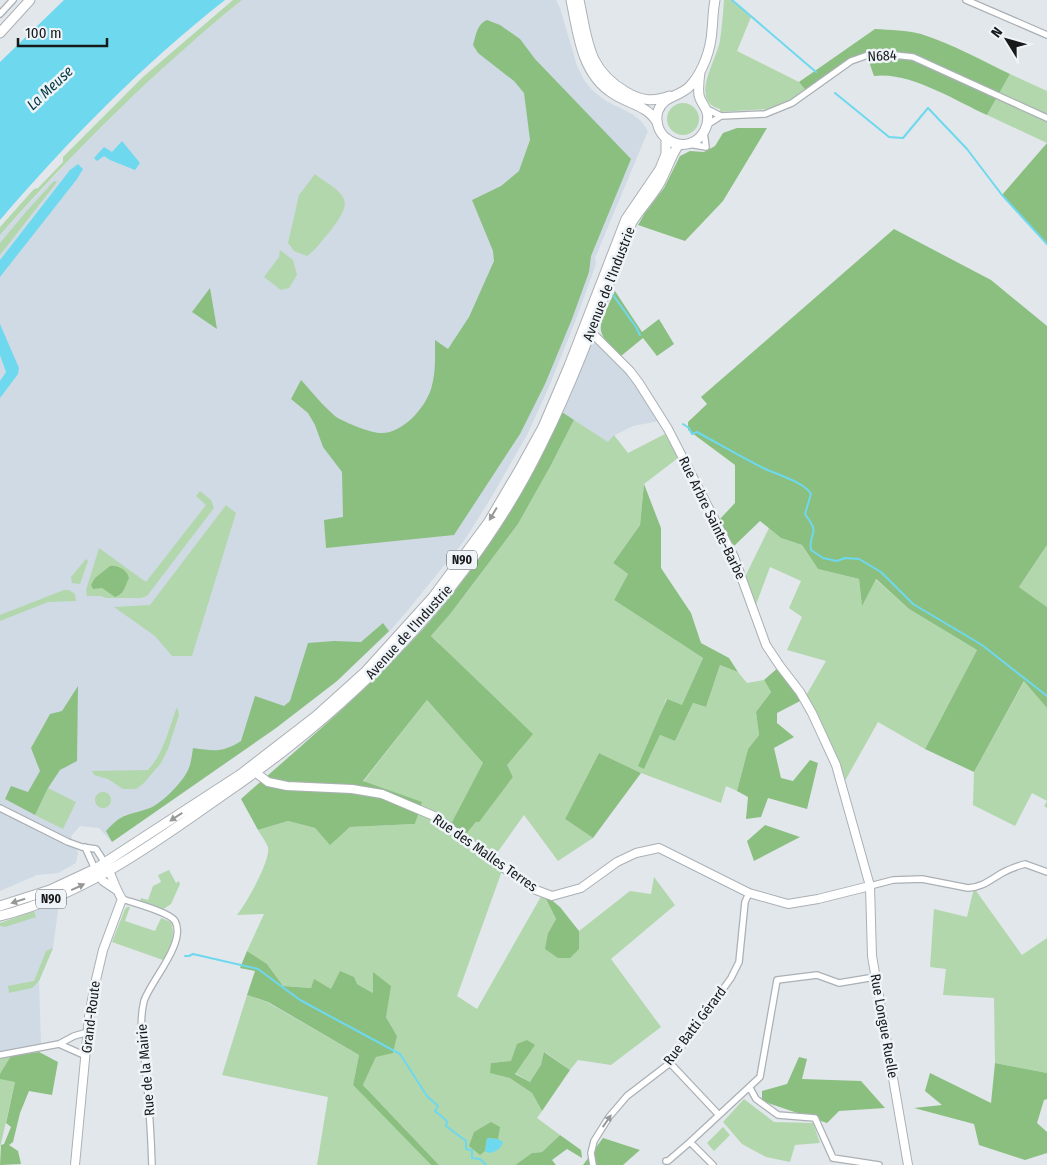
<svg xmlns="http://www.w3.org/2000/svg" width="1047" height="1165" viewBox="0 0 1047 1165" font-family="'Fira Sans Condensed',sans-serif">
<rect width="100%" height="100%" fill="#e1e7eb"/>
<path fill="#cfdae4" d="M242,0H556L560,8L577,66L584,80L592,90L606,101L632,114L641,121L648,131L595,258L596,264L575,322L548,389L527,435L492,496L464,541L408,610L389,632L337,681L276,728L229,761L112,842L99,828L80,826L71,836L78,853L76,863L58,873L37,875L0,891V235L91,136L176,55Z
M601,334L607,345L621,356L663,415L659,421L633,426L615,435L608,443L562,412L594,336Z
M59,903L53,948L39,981L41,1045L0,1052V923Z"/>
<path fill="#b3d7ac" d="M233,0H242C153,72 75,150 0,235V227L34,189L38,188L63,162V157L143,77Z
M724,0H732L751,17L737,51L799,82L806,90L786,103L770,109L720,112V109C688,101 718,58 720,40C722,27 723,13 724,0Z
M1010,74L1047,91V143L987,115Z
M667 119a16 16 0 1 1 32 0a16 16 0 1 1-32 0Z
M315,174C343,195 357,197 331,230C323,239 317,249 307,256L294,251L288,243L299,195Z
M54,181L57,182L0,255V243L25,213Z
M280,250L293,260L297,275L289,288L281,290L264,277L279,257Z
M574,420L608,442L614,435L628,453L665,434L678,458L644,484L640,525L613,563L628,574L614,600L703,658L682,706L666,699L644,769L660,735L675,741L693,703L706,707L720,665L738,672L747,683L764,680L771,692L756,712L759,735L748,749L737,791L726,786L721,803L641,773L599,753L565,819L593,838L558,861L524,815L492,860L503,868L457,996L477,1009L543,893L556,919L548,933L579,949V931L630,891L651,894L654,877L675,905L611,959L661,1027L611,1065L578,1060L570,1070L545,1052L542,1065L530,1082L515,1073L511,1061L491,1063L532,1093L542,1111L537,1118L560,1135L542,1152L532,1153L515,1165H439L363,1085L376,1057L397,1036L386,1017L373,973V993L357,984L331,990L314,980L311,988L283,986L267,964L247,951L264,914L237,915C246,904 271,860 268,847C266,842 261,835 258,830L288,821L315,828L330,844L350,827L415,824L421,802L363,782L427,700L483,763L467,833L513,777L439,643L431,636L451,613L518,524L550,467Z
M200,491L211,500L214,508L147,596L141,598H105L101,596H87L86,590L99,548L146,582L206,505L196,496Z
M226,505L236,513L192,656H172L155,636L114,607L150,605Z
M769,528L781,538L802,545L818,569L859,579L862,605L875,579L909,609L977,650L925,749L878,722L846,779L841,782L804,699L826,661L787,650L802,617L789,608L801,581L770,567L754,610L743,581Z
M1047,545V607L1019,587Z
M86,559L88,561L80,584L72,583L71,577Z
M64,590H69L75,594L76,601L48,602L0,621V615Z
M1025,680L1047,708V808L1044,806L1047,801L1032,793L1015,826L973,805L974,772Z
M177,707L179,715L168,749L161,763L144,783L136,789H123L108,779L94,775L92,771L148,770C164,753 169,728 177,707Z
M48,788L76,802L63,829L35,815Z
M95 800a8 8 0 1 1 16 0a8 8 0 1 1-16 0Z
M169,870L176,883L179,881L180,884L171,904L162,910L140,901L141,898L148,900L153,886L161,882L158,875Z
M974,888L1022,955L1047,938V1073L995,1063L994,998L943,995L946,969L930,967L934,909L967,917Z
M127,907H130L125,921L155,931L161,918L171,922C176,936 170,948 163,960L112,942L125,909Z
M34,911L36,917L5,927L0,926V923Z
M53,948L39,981L32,988L9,993L8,986L34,981L46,951Z
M247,995L267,1002L359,1055L353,1085L431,1165H317L328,1097L222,1075Z
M11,1056L15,1082L0,1148V1059Z
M744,1099L774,1122L813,1123L820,1143L795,1145L790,1162L766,1157L742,1144L723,1122Z
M723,1127L730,1135L714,1151L707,1143Z"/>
<path fill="#8bbf80" d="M487,20L500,25L520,39L535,59L631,159L591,256L589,272L572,319L545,384L520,434L454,535L326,548L324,520L343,517L342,472L323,447L315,425L308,413L291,399L301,380C312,392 323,406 335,416C343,422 373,434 382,433C403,433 425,408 431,389C436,373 435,356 435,340L448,349L469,317L494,261L493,251L472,200L501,186L519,171L530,140L524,93L514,81L478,53L473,45C476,35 477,24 487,20Z
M875,29C890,30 907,30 921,34C952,44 981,60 1010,74L987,115C956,101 909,71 874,76L867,56L851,61L808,93L799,82Z
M737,128H767L723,201L685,241L638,225L645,213L664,188L680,156L690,151L704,152L715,146L723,133Z
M1047,143V244L1002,195Z
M894,229L991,280L1047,326V545L1019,587L1047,607V708L1024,681L974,772L925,749L977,650L909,609L876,579L862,606L859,579L818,569L802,545L781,538L760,521L734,546L719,520L735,503V465L688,430V422L707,404L701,397Z
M210,288L217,329L192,312Z
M615,291L642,332L659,319L674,344L657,356L643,338L621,356C590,330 600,324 615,291Z
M562,412L574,420L550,467L518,524L451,613L431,636L533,734L507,765L513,777L479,822H476L467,833L460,835L449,828L483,763L427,700L363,781L422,802L415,824L350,827L330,845L315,828L288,821L258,830L241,799C303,744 368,690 424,628C481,564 527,491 562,412Z
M644,484L661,528V568L691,613L701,643L729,658L738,672L720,665L706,707L693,703L675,741L660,735L644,769L638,766L667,699L682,705L703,658L614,600L628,574L613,563L640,525Z
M110,566C118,565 127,570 129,578C125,585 125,594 115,597L102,588L93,589L91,585L95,578Z
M383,623L389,631L337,681L276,728L112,842L106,831C123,812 128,816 150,808C162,803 182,783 188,770C191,764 192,755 193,748C214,751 222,753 241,741L255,696L284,706L290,701L308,643L334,641L361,642Z
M780,666L804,699L777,713V723L794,737L774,748L781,778L793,781L810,760L818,763L807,809L768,798L761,817L746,819L748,797L737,791L748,749L759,735L756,712L771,692L764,680Z
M78,686L77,761L60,770L48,788L35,815L5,799L11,786L28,792L40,771L31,748L50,714L62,711Z
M599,753L641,773L593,838L565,819Z
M765,825L800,837L754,861L747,841Z
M543,893L560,907L579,931V949L570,958H558L545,949L548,933L556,919Z
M247,951L267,964L283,986L311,988L314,979L331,989L340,971L354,977L357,984L373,993V972L391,986L386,1017L397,1036L393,1053L376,1057L363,1085L439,1165H431L353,1085L359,1055L268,1002L247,995L255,971L240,968Z
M527,1040L535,1045L515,1074L530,1082L541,1065L544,1052L570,1070L542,1111L532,1093L510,1078L490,1073L491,1063L511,1061L517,1044Z
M39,1052L58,1062L52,1095L29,1091L20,1113L13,1142L9,1145L18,1151L21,1164L0,1165L1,1145L4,1144L11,1127L6,1123L15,1082L0,1079V1074L11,1056Z
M799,1057L807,1059L802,1079L861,1081L885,1108L839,1111L827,1123L762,1101V1091L787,1084Z
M995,1063L1047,1073V1099L1044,1100L1037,1123L1047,1132V1153L1025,1160L979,1145L974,1124L914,1108L942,1105L925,1091L930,1073L991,1103Z
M491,1122L500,1127L498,1139L487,1138L485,1151L480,1155L469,1146L474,1132Z
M560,1135L581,1150L582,1158L567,1149L552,1160L556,1165H515L532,1153L542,1152Z
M603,1138L640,1150L623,1165H583Z"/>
<path fill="#6ed8ef" d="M64,0H225C142,65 68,141 0,220V62Z
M122,141L140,163L135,170L110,160L104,156L97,161L94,158L104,147L112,152Z
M78,164L83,169L77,179L0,277V260L70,170Z
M0,324L19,368L18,374L0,398V381L6,372L0,355Z
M487,1138L498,1139L503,1142C501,1149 496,1152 489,1153L485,1151Z"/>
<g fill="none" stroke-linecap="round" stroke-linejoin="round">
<path stroke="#6ed8ef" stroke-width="2" d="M732,0L816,72
M835,93L889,137L903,138L928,108L967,149L1002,195L1047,244
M613,295L636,327L640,335
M683,424L689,428L692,434L697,432C719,444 741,457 763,468C776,474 804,482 811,494L805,514C822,537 808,530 811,550L823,558L837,561L845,558L859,559L881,572L913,604L982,645L1047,696
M185,956H189L193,954L258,969L300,1000L400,1054L427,1096L438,1106L435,1111L447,1121L446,1126L466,1141V1149L472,1150V1158L480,1159L486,1165"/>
<defs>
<path id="minor" d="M966,0L1047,35
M0,14L13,0
M707,109L721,116L765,114L792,103L851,61L868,55L884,54L913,57L1047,118
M707,125L721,116
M689,144L706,147L704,132
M0,808L68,842L82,847L96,849L105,863
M85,847L95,869
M870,886L893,880L922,879L968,888C983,887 990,880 1002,873C1009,869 1018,866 1025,864L1047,872
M122,899C134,903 169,912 175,921C187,942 150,982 144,1001C138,1025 144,1050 146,1073C149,1104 151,1134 152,1165
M59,1044L86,1056
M0,1055L59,1044L74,1036L88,1032
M670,1063L718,1114
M750,1088L756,1099L778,1115L815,1118L833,1158
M833,1158L879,1165
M666,1161H668L690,1142
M593,1165L591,1153L594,1141L609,1117L627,1096L670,1063L731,978L739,962L745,902L749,893
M713,1165L690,1142L760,1077L777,980L817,975L839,983L875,977"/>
<path id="tertiary" d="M589,330L630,371L639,383L668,429L734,557L766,645L780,666L800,692L812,713L836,765L870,886L872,956L908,1165
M255,772L268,782L287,786L352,789L382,794L434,816L492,860L536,890L552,896L581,888L617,862L636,853L659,848L749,893L788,904L818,899L870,886
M97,872L103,881L115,889
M75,1165L89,1017L95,984L103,950L122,899C115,888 113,878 107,867"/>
<path id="secondary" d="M571,0C578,33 581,73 612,93C628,104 647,105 657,122
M579,0C588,41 587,69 626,92C641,101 654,102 670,96
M0,33L30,0"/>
<path id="primary" d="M700,72C699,79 698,87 699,95C700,101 705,106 707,112C710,125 703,138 691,143C682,146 673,144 666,138C658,132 655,120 658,111C664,95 680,97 690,86C703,72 711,49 712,30C713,20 713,10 715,0
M0,906L50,890L95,869L241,774L316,716L366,671L433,597L488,523L521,467L543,427L569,366L626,219L660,169L666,154V139
M0,916C79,896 145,850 210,804C237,785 264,767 290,746C393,664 484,563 542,444C578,372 604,296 632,222C640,209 650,199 658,186C666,173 670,157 679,144"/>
</defs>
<use href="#minor" stroke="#abb0b5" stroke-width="8"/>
<use href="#tertiary" stroke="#abb0b5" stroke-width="10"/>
<use href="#secondary" stroke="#abb0b5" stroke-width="11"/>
<use href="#primary" stroke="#abb0b5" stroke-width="11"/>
<use href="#minor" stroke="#fff" stroke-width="5.5"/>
<use href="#tertiary" stroke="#fff" stroke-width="8"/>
<use href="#secondary" stroke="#fff" stroke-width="9"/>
<use href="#primary" stroke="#fff" stroke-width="9"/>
</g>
<defs><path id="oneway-solid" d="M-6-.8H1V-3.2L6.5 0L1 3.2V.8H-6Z" transform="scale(1.25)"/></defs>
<g fill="#979898">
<use href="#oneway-solid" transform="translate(493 514) rotate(121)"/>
<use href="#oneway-solid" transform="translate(176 817) rotate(147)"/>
<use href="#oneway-solid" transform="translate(78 887) rotate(-25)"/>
<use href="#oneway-solid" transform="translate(18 901) rotate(162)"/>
<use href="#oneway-solid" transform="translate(607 1121) rotate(-55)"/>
</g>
<g text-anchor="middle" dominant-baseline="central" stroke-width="5" stroke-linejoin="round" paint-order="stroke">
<g fill="#eff4f9" stroke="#585b5d" stroke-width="1">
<rect x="447" y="550.5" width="30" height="19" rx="4"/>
<rect x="36" y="889.5" width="30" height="19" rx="4"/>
</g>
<g font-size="12" font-weight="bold" fill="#17191a">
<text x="462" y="560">N90</text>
<text x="51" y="899">N90</text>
</g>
<g font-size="14" fill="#17191a" stroke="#eff4f9">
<text transform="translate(882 56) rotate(-3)">N684</text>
<text transform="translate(609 284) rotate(-69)">Avenue de l'Industrie</text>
<text transform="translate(712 518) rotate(64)">Rue Arbre Sainte-Barbe</text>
<text transform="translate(409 632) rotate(-48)">Avenue de l'Industrie</text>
<text transform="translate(485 853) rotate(35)">Rue des Malles Terres</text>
<text transform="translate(91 1017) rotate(-83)">Grand-Route</text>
<text transform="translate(695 1026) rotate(-53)">Rue Batti Gérard</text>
<text transform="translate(884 1026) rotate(80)">Rue Longue Ruelle</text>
<text transform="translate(146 1070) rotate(-95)">Rue de la Mairie</text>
</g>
<g font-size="15" font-style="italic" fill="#043942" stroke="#eff4f9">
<text transform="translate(50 88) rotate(-43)">La Meuse</text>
</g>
</g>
<g transform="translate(1007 40) rotate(307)" stroke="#eff4f9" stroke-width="4" paint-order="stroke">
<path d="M0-4L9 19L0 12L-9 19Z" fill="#17191a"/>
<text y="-8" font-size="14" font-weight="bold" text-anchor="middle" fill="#17191a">N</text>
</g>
<path d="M18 38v8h89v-8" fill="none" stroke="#17191a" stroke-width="2.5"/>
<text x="25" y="38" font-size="15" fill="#17191a" stroke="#eff4f9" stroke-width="4" paint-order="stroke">100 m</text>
</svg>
